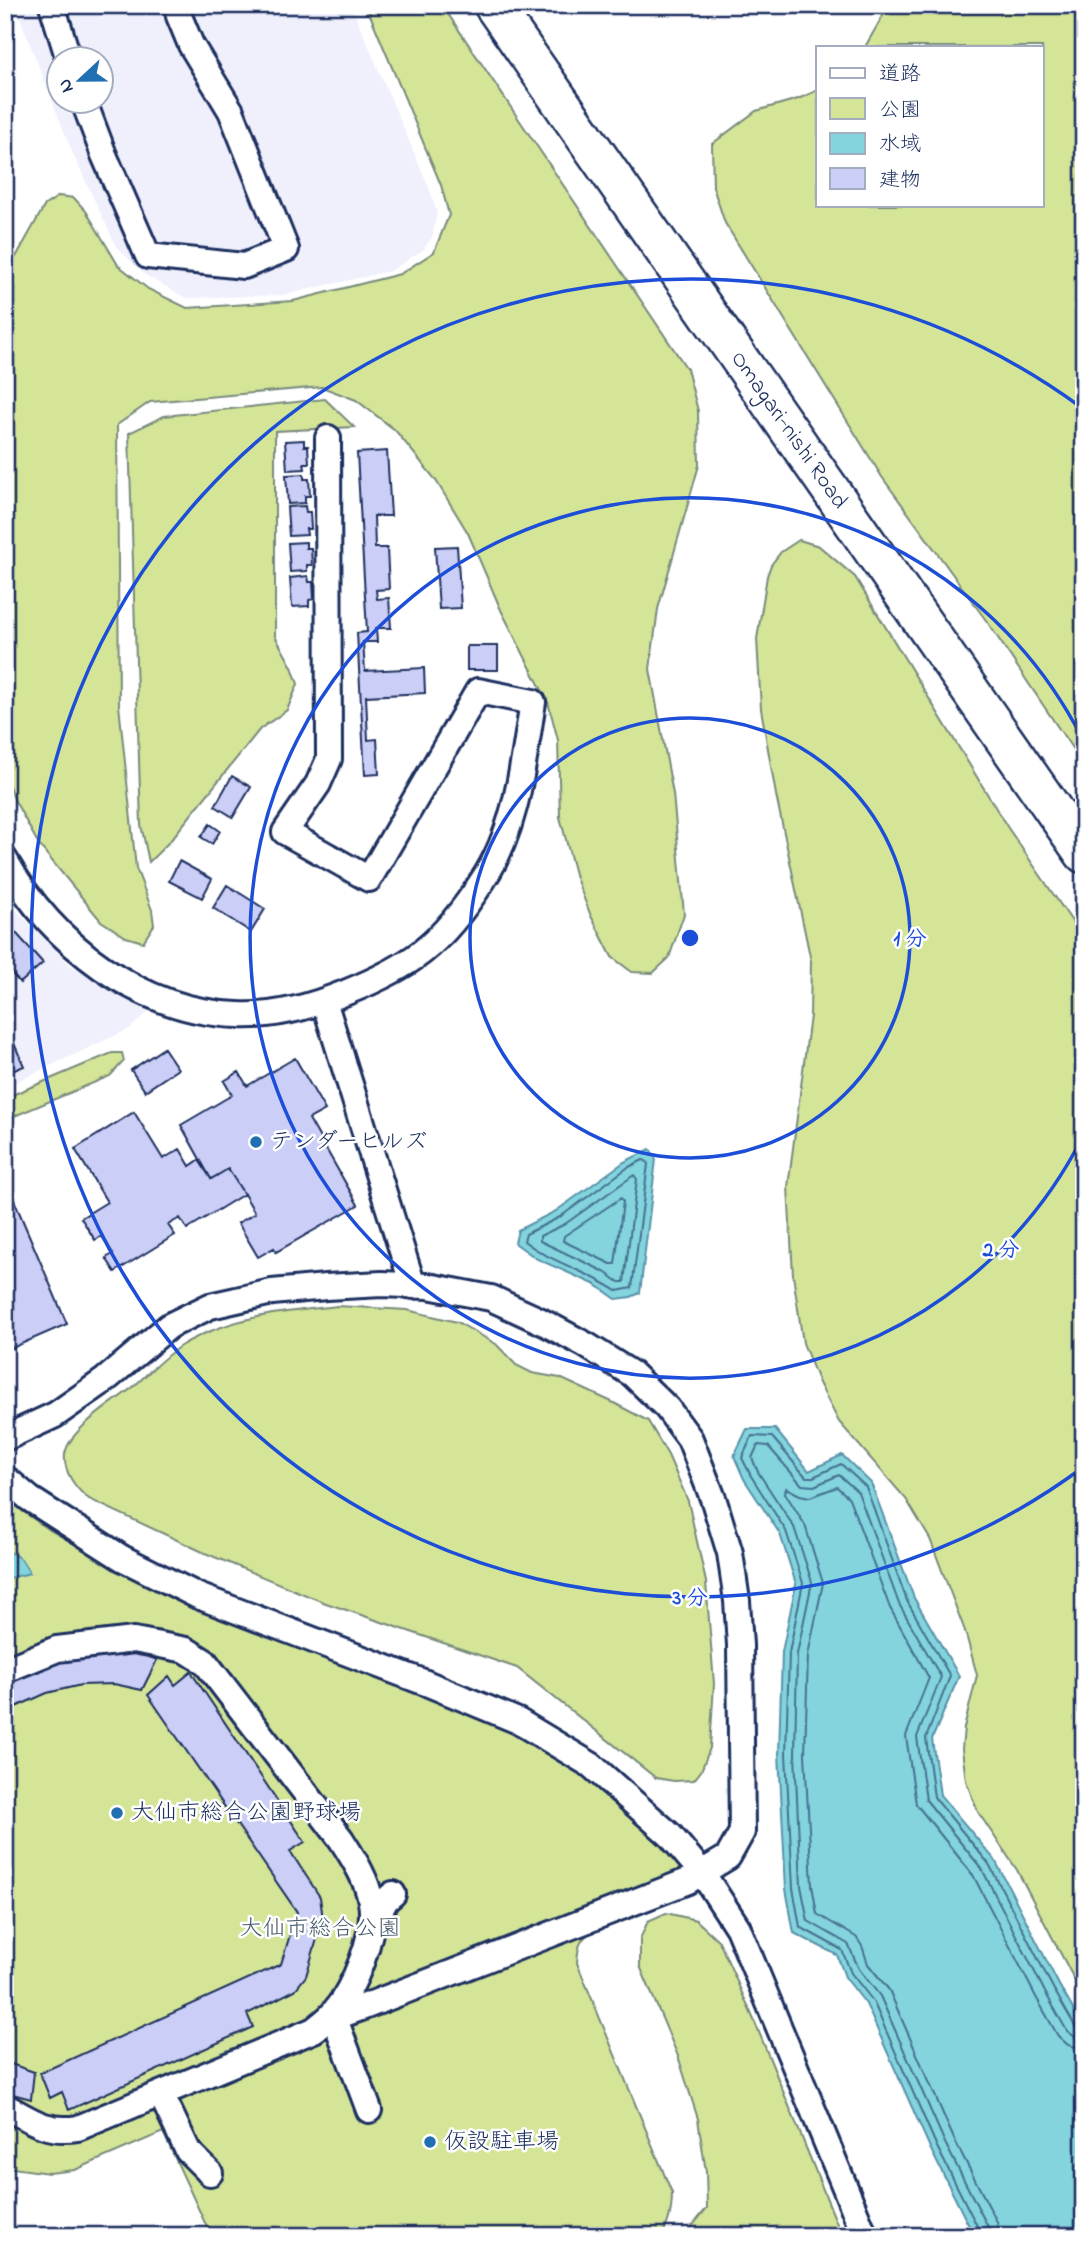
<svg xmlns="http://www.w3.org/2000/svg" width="1089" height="2241" viewBox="0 0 1089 2241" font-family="'Indie Flower','Klee One',sans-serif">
<rect width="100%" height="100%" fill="#fff"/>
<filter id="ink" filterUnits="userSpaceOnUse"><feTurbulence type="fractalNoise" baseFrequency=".0143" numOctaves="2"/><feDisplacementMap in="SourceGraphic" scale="14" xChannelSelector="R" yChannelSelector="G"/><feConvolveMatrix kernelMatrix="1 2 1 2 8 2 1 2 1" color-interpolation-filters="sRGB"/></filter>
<g filter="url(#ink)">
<path fill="#eff0fc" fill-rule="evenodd" d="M15,5H351L429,188L437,213L432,237L423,250L390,271L283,295L186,298L145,275L116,246L72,152ZM60,60H102V102H60Z
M5,899L70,965L114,992L151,1009L131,1028L5,1087Z"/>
<path fill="#d4e598" stroke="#788a7b" stroke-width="2" d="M366,5H442L687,369L698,411L699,465L658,609L650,669L673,794L684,914L669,958L653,973L632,972L612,957L591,916L576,878L560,817L558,740L548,702L501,610L468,533L435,479L395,430L356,400L322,387L150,402L117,425L119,705L136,868L152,910L154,925L143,942L126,937L101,921L39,845L15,801L5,776V261L16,257L45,205L59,196L74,198L86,211L118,265L148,289L187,308L293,301L400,274L434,252L449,215L441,185Z
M889,5H1084V766L988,623L882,477L725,223L713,187L712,144L756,111L798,99L818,90V205H1042V47H865Z
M325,399L354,427L275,431V636L292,667L298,684L287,710L260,729L170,841L149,862L141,825L129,433L164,416Z
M799,540L819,546L855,577L1008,828L1084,939V1998L1017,1870L978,1812L966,1781L962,1749L964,1728L977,1675L965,1631L930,1539L906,1499L839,1422L819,1383L803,1343L793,1275L788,1187L810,1016L811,961L776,795L761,709L757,639L767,576L771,565L781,552Z
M112,1053H122L124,1061L110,1076L5,1120V1098Z
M337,1306L407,1310L457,1322L496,1344L516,1365L532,1373L560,1378L612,1402L648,1421L668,1455L688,1501L706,1582L714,1684L710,1748L701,1771L694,1780L674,1781L656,1778L517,1668L323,1602L205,1553L89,1499C76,1489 63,1472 65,1454C69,1429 115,1402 133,1387C149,1373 164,1356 182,1345C192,1339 205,1333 216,1329C254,1314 296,1311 337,1306Z
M5,1498L46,1528L136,1578L479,1715L521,1738L585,1778L652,1836L679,1865L690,1886L687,1893L677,1900L589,1934C578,1941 578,1951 577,1963L672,2193C672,2208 670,2223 661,2236H211L163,2132L75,2170L49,2173L5,2167Z
M666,1913L696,1920L719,1941L754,2020L842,2236H684L707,2208L706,2172L698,2119L678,2056L640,1966V1939L648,1921Z"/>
<path fill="#83d4dd" stroke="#5992aa" stroke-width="2" d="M650,1149L656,1159L640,1293L631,1297L616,1299L596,1285L537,1259L515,1243L518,1230L556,1211L624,1162Z
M747,1429H775L809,1471L842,1455L871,1483L914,1598L959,1676L932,1739L940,1795L995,1860L1059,1985L1084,2028V2236H974L931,2150L866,2004L845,1977L837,1955L794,1933L786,1889L779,1754L782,1652L796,1584L780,1534L744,1479L734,1456Z
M5,1549L21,1559L30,1573L5,1579Z"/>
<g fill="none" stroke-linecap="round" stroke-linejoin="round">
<path stroke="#457191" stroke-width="2" d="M643,1160L646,1161L648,1164L632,1288L617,1291C587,1271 552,1263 524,1241L526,1234L560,1217L627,1168Z
M634,1175L637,1179L624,1282H619L603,1271L540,1241V1236L565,1224Z
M621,1198L623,1202L615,1264H611L563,1241L564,1236Z
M980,2236L979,2230L937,2147L873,2001L851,1973L842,1950L800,1927L793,1888L786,1754L789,1653L803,1583L786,1531L751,1476L742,1458L752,1436L772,1437L806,1477H813L841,1464L866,1487L907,1601L950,1676L926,1738L934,1797L989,1864L1053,1988L1075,2026L1084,2030
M989,2236L988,2227L945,2143L880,1996L859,1969L848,1944L808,1921L801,1886L795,1754L797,1654L812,1582L794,1527L758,1472L752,1458L758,1445L768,1446L802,1485L814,1486L839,1475L858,1492L899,1604L941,1677L917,1737L926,1800L982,1869L1045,1992L1067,2031L1075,2037L1084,2038
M1000,2236L997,2222L954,2139L889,1990L868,1964L862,1946L856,1937L817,1914L812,1885L805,1754L808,1655L823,1583L805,1525L785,1493L786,1488L800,1495L810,1497L837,1487L849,1498L890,1608L929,1678L906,1736L916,1804L973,1875L1036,1997L1058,2036L1068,2045L1084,2049"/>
</g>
<path fill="#cbcef6" stroke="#1b2f5e" stroke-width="2" d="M304,440V446H308L309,463H304L305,469L287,470L285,441Z
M387,451L391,516H374L375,548H387L389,589L376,590L377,599L389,598L391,628H376L377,642H363L365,671L424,668L425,693L366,696L368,740L377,739L379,774L365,775L357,633L367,632L357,453Z
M304,474V479H309L310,496H305V503L288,504L286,475Z
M305,506L306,512H310L311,529H306L307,535L289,536L287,507Z
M306,542V548H311L312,565H307V571L290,572L288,543Z
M457,546L461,608L439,609L435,547Z
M308,576L309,582H313L314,599L309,600V606L292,607L290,578Z
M467,646H498V670H467Z
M232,776L251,787L233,817L215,806Z
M210,824L220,831L212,844L201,837Z
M179,861L212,879L202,898L169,881Z
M227,885L265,909L251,932L213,908Z
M7,923L43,963L20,983L5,966Z
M5,1023L24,1066L5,1074Z
M164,1048L178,1069L145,1091L131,1070Z
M295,1058L325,1110L309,1119L358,1205L276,1252L274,1248L258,1257L238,1223L255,1213L244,1194L228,1169L211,1179L181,1125L232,1095L224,1081L239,1072L247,1086Z
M134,1112L163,1159L180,1149L190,1166L199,1160L211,1179L228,1169L244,1194L187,1229L180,1218L168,1225L175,1235L115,1272L106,1258L113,1254L102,1236L95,1240L81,1218L107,1202L75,1149Z
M5,1179L67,1324L5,1351Z
M123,1652L140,1653L157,1660L142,1690L114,1684L81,1685L47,1693L18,1706L5,1714V1681L54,1662Z
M191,1672L305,1842L290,1851L320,1897L323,1919L306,1976L295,1990L247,2014L253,2027L69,2110L62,2092L50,2098L40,2073L281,1964L297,1912L148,1695L169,1676L175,1685Z
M5,2062L34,2072L31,2099L5,2092Z"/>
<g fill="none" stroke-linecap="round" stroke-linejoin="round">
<defs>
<path id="minor" d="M52,5L69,60
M84,102L104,155L148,256L244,266L286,249L231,111L191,45L179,16L177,5
M5,860C52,944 140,1012 238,1015C275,1017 313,1006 347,992C372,982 400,969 422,952C446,933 467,905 483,880C518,827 523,762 533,702L478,691L369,879L285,832L318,784L329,759L328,438
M324,1001L413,1286
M5,1438L55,1415L105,1380L169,1326L210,1306L272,1292L326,1287L382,1284L428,1286L491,1298L541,1321L586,1345L632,1374L667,1408L690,1439L714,1501L730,1553L737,1601L740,1645L742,1832L728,1857L688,1881L361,2008L344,2014H333L369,2110
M5,1478L30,1499L122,1558L198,1596L426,1683L518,1721L591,1765L670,1835L703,1874L738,1928L865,2236
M5,1670L57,1649L134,1640L186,1650L205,1662L341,1839C353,1858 367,1879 371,1902C377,1933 354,1988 334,2012C329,2019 321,2024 314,2030L78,2128C47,2133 32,2121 5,2106
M372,1925L386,1900L393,1894
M161,2094L188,2151L210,2173"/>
<g id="highway">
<path id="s1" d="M493,5L1084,854"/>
</g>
</defs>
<use href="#minor" stroke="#1b2f5e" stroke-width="30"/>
<use href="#highway" stroke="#1b2f5e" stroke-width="42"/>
<use href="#minor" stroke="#fff" stroke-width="24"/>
<use href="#highway" stroke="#fff" stroke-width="37"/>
</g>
</g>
<g fill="none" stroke="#1d4ed8" stroke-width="3.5">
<circle cx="690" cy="938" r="220"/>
<path d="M1082 1138A440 440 0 1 1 1082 738"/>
<path d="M1082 1468A659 659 0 1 1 1082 408"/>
</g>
<g fill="#1f6fb2" stroke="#fff" stroke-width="2.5">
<circle cx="256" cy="1142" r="7"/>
<circle cx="117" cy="1813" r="7"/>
<circle cx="430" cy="2142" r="7"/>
</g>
<g text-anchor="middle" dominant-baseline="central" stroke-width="5" stroke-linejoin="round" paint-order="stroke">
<g font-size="23" fill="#1b2f5e" stroke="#fff">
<text stroke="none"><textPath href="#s1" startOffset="518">Omagari-nishi Road</textPath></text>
</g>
<g font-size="23" fill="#1b2f5e" stroke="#fff" text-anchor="start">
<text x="270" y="1142">テンダーヒルズ</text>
<text x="131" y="1813">大仙市総合公園野球場</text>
<text x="444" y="2142">仮設駐車場</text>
</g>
<g font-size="23" fill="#495c6c" stroke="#fff">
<text x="320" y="1929">大仙市総合公園</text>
</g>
</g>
<circle cx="690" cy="938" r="10" fill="#1d4ed8" stroke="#fff" stroke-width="3.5"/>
<g font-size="21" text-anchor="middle" font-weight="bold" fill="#1d4ed8" stroke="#fff" stroke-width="5" stroke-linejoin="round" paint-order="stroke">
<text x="910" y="945">1 分</text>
<text x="1001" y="1256">2 分</text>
<text x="690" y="1604">3 分</text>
</g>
<rect width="1089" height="2241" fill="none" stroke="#fff" stroke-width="28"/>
<rect x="14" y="14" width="1061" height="2213" fill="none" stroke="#1b2f5e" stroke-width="2.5" filter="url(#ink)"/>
<rect x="816" y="46" width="228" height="161" fill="#ffffff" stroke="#a4acbf" stroke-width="2"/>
<rect x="830" y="68" width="35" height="10" fill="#ffffff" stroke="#a4acbf" stroke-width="2"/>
<text x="879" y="80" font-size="21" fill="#1b2f5e">道路</text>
<rect x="830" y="98" width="35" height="21" fill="#d4e598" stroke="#a4acbf" stroke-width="2"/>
<text x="879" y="116" font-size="21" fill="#1b2f5e">公園</text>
<rect x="830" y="133" width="35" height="21" fill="#83d4dd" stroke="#a4acbf" stroke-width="2"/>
<text x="879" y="150" font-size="21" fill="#1b2f5e">水域</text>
<rect x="830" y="168" width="35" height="21" fill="#cbcef6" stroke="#a4acbf" stroke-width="2"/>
<text x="879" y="186" font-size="21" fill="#1b2f5e">建物</text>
<g transform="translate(80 80) rotate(248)"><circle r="33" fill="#ffffff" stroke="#a4acbf" stroke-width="2"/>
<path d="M0-5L12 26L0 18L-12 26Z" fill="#1f6fb2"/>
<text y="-10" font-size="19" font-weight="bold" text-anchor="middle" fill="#1b2f5e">N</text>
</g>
</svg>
